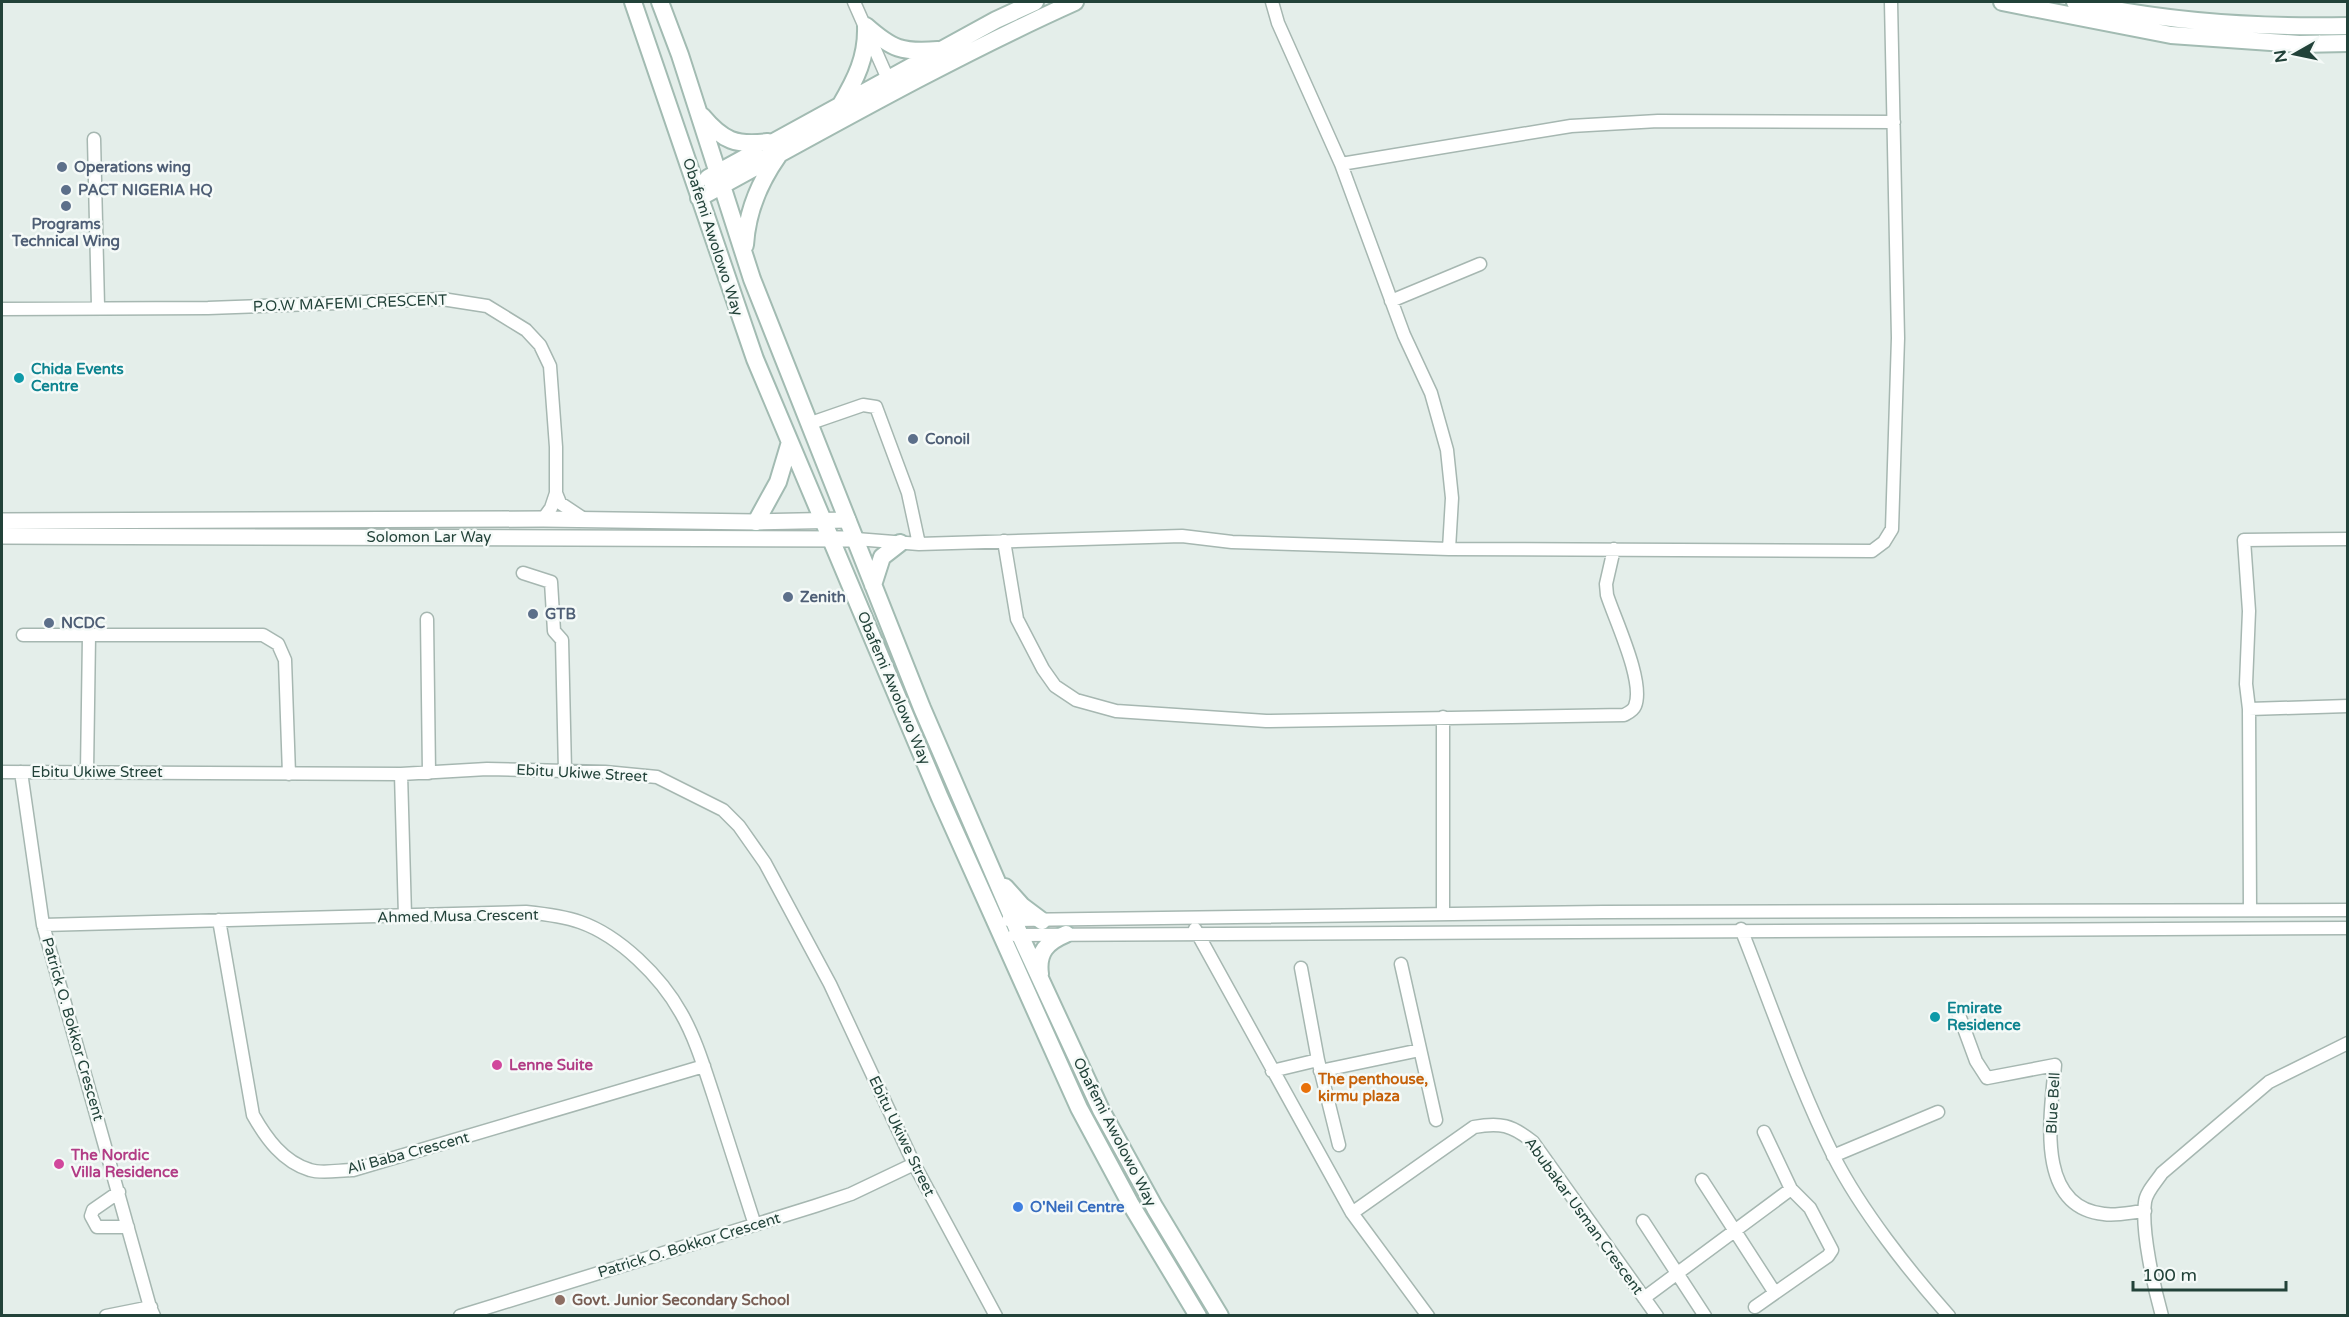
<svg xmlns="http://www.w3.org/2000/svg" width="2349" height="1317" viewBox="0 0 2349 1317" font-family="'Varela Round',sans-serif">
<rect width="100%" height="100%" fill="#e4eeea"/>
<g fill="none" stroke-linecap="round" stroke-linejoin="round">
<defs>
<path id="minor" d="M854,2L891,86
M1272,2L1278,23L1341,164L1404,335L1431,393L1447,450L1452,498L1449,549
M94,139L98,306
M1341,164L1571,126L1658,121L1894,122
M1391,301L1480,264
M2,309L208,308L442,299L487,306L526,330L540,345L550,366L556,447V493L551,508L543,519
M808,424L863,405L876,407L908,493L919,544
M556,493L560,503L584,519
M856,539L919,544L1182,536L1232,542L1449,549L1872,551L1884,542L1892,529L1898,338L1891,2
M1004,541L1017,619L1043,669L1055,686L1076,700L1116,711L1266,721L1624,715C1628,713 1633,711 1635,706C1645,682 1615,620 1607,595L1606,584L1614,549
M523,573L551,582L554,631L562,640L565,771
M427,619L429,773
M23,635H263L278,644L285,660L289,774
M2249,709L2246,684L2249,611L2244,540L2348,539
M2,772L401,774L487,769L605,772L657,777L723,810L739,826L765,863L830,984L914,1164L996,1316
M21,772L43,925L150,1307L154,1316
M87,772L89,636
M401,774L405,916
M2250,910L2249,709L2348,706
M1443,914V717
M219,920L253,1115C266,1138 283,1162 310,1170C322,1174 340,1170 353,1170L704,1066
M1008,920L1603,912L2348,910
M43,925L526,912C545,914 563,916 580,922C620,936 661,977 681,1013C695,1037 704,1067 713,1094C727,1137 741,1181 755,1225
M1195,929L1352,1213L1428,1316
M1741,929C1771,1004 1798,1085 1834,1157C1861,1210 1909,1271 1949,1316
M1014,935L2348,928
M1401,964L1436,1120
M1301,968L1318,1060L1339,1145
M1958,1012L1976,1061L1987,1078L2055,1065C2051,1113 2034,1207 2104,1214C2117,1216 2132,1212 2145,1211
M1272,1071L1318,1060
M1320,1071L1420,1050
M1833,1156L1938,1112
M1702,1180L1775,1293
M119,1192L93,1210L91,1216L97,1227H128
M1352,1213L1474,1127C1500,1122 1512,1125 1533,1142L1657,1316
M1643,1221L1705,1316
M1644,1298L1791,1189L1764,1132
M1755,1307L1828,1256L1832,1250L1810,1208L1791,1189
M106,1316L151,1307
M460,1316L815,1206L851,1194L914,1164
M2162,1316C2154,1287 2141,1231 2145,1202C2146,1192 2156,1182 2162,1173L2269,1082L2348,1043"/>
<path id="tertiary" d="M2,521L543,519L756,522L848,520
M2,536L856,539"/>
<path id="secondary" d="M633,2L755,359L940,798L1079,1108L1130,1203L1198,1316
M660,2L680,55L752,279L922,708L1020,935L1101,1110L1155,1208L1220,1316
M2002,2L2171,35L2299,44L2348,43
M2075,2C2165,22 2256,28 2348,26
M866,26C892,49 902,53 938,50
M840,106C856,79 867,57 866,26
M702,116C723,141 736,146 768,142
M708,178L996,20L1035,2
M699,198C824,130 946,60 1075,2
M745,245C747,212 759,183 778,156
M756,522L778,482L790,442
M873,585L882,557L900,543
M1005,887L1022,906L1042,921
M1040,974C1037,952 1047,942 1066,934"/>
</defs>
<use href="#minor" stroke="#a6b7b1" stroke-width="15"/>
<use href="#tertiary" stroke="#a6b7b1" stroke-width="18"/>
<use href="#secondary" stroke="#a2bbb2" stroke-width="20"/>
<use href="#minor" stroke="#fff" stroke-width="12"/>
<use href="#tertiary" stroke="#fff" stroke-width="15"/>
<use href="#secondary" stroke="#fff" stroke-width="16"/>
</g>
<g fill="#5c6f8a" stroke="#f5faf8" stroke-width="2">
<circle cx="62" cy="167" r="6"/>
<circle cx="66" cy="190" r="6"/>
<circle cx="66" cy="206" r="6"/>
<circle cx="913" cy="439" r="6"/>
<circle cx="788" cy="597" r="6"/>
<circle cx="533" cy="614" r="6"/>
<circle cx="49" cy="623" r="6"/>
</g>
<g fill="#0f9aa8" stroke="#f5faf8" stroke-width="2">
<circle cx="19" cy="378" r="6"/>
<circle cx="1935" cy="1017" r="6"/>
</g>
<g fill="#d1479c" stroke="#f5faf8" stroke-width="2">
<circle cx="497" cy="1065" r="6"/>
<circle cx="59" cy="1164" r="6"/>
</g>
<circle fill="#e8710a" stroke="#f5faf8" stroke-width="2" cx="1306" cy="1088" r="6"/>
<circle fill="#3f7fe0" stroke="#f5faf8" stroke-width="2" cx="1018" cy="1207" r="6"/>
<circle fill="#8d6e63" stroke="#f5faf8" stroke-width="2" cx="560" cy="1300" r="6"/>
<g text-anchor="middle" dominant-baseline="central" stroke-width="5" stroke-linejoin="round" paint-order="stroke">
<g font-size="15" font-weight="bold" fill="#4e5e75" stroke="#f5faf8" text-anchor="start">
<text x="74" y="167">Operations wing</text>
<text x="78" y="190">PACT NIGERIA HQ</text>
<text x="66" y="224" text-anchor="middle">Programs<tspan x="66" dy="17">Technical Wing</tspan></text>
<text x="925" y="439">Conoil</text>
<text x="800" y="597">Zenith</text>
<text x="545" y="614">GTB</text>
<text x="61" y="623">NCDC</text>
</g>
<g font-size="15" fill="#224239" stroke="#f5faf8">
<text transform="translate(713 237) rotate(72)">Obafemi Awolowo Way</text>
<text transform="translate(350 303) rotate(-2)">P.O.W MAFEMI CRESCENT</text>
<text x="429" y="537">Solomon Lar Way</text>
<text transform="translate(894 688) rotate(67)">Obafemi Awolowo Way</text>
<text x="97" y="772">Ebitu Ukiwe Street</text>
<text transform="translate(582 773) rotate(3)">Ebitu Ukiwe Street</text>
<text transform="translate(458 916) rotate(-1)">Ahmed Musa Crescent</text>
<text transform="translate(73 1029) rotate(74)">Patrick O. Bokkor Crescent</text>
<text transform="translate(2053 1103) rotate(-87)">Blue Bell</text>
<text transform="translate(1115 1132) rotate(63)">Obafemi Awolowo Way</text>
<text transform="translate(902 1136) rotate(64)">Ebitu Ukiwe Street</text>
<text transform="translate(408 1153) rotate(-15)">Ali Baba Crescent</text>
<text transform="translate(1584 1216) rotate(54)">Abubakar Usman Crescent</text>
<text transform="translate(689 1245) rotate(-17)">Patrick O. Bokkor Crescent</text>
</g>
<g font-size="15" font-weight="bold" fill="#0d838f" stroke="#f5faf8" text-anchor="start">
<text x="31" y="369">Chida Events<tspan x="31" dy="17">Centre</tspan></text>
<text x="1947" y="1008">Emirate<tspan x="1947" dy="17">Residence</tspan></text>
</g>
<g font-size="15" font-weight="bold" fill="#b23c85" stroke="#f5faf8" text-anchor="start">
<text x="509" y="1065">Lenne Suite</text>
<text x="71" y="1155">The Nordic<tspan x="71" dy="17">Villa Residence</tspan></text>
</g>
<g font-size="15" font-weight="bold" fill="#c56008" stroke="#f5faf8" text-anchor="start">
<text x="1318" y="1079">The penthouse,<tspan x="1318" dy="17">kirmu plaza</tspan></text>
</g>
<g font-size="15" font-weight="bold" fill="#366cbe" stroke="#f5faf8" text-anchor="start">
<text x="1030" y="1207">O'Neil Centre</text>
</g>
<g font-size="15" font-weight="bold" fill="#785e54" stroke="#f5faf8" text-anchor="start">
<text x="572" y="1300">Govt. Junior Secondary School</text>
</g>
</g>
<rect width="2349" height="1317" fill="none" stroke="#224239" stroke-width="6"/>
<g transform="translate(2295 54) rotate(261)" stroke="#f5faf8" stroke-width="4.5" paint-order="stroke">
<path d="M0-4.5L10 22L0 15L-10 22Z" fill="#224239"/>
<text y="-9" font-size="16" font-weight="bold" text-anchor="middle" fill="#224239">N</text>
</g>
<path d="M2133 1281v9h153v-9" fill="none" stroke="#224239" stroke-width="3"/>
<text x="2142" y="1281" font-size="18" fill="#224239" stroke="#f5faf8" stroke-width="4.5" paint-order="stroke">100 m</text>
</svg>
